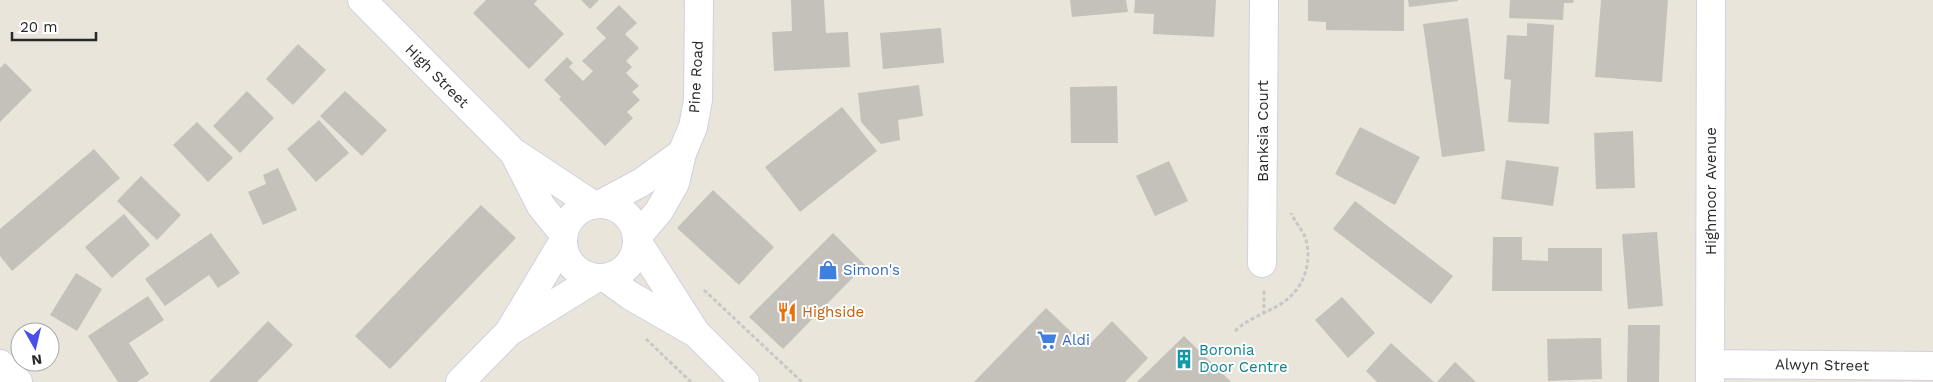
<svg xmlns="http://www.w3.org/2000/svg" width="1933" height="382" font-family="'Work Sans',sans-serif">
  <rect width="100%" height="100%" fill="#e9e5db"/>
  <g fill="#c4c1ba">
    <path d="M486 0H537L534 4 564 34 529 69 473 13Z"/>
    <path d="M581 0H599L590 9Z"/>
    <path d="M791 0H824L826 33 848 32 850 67 774 71 772 32 792 31Z"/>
    <path d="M1070 0H1126L1128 12 1072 17Z"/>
    <path d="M1135 0H1216L1214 37 1153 34 1154 14 1134 13Z"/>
    <path d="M1308 0H1404V31L1326 30V22L1308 21Z"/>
    <path d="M1408 0H1458V1L1409 7Z"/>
    <path d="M1510 0H1574L1573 3H1564L1563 20 1509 18Z"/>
    <path d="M1601 0H1668L1662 82 1595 77Z"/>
    <path d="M619 5 637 23 625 34 639 48 626 61 632 67 626 73 639 86 632 92 640 100 627 112 633 118 605 146 559 99 561 97 544 80 567 57 573 63 569 67 583 81 593 71 582 61 606 38 596 28Z"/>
    <path d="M1468 18 1485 151 1442 157 1423 24Z"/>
    <path d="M1527 23 1554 25 1549 124 1508 122 1511 80 1504 79 1507 35 1527 36Z"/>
    <path d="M941 28 944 63 883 69 880 33Z"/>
    <path d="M298 44 326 70 293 105 266 79Z"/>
    <path d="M5 63 32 90 0 122V68Z"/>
    <path d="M919 85 923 116 898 120 900 140 881 144 861 122 858 93Z"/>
    <path d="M1117 86 1118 143H1071L1070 87Z"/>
    <path d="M247 91 274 118 240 153 213 126Z"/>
    <path d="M345 91 387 130 362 156 320 116Z"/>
    <path d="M842 107 877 151 800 212 765 167Z"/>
    <path d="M319 120 349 153 316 182 287 149Z"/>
    <path d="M197 122 233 158 208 182 173 145Z"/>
    <path d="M1360 127 1420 157 1395 205 1335 174Z"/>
    <path d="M1633 131 1635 188 1596 189 1594 133Z"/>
    <path d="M94 149 120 178 12 271 0 256V229Z"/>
    <path d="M1506 160 1559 167 1553 206 1501 199Z"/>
    <path d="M1169 161 1188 201 1155 216 1136 176Z"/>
    <path d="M278 168 297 210 263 225 248 192 266 184 263 175Z"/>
    <path d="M141 176 181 215 157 240 117 201Z"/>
    <path d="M713 190 774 247 739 285 677 228Z"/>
    <path d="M1355 201 1453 276 1431 304 1333 229Z"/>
    <path d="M481 205 516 238 390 369 355 336Z"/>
    <path d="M124 214 150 245 112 278 85 247Z"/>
    <path d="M1657 232 1663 306 1628 309 1622 234Z"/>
    <path d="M211 233 240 273 218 288 209 275 165 306 145 279Z"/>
    <path d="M833 233 865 265 783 349 749 317Z"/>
    <path d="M1493 237H1522V260L1548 261V248H1602V291H1492Z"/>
    <path d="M76 273 102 289 77 331 50 315Z"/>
    <path d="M148 296 164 320 129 343 149 374 137 382H118L88 336Z"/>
    <path d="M1342 297 1375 333 1348 358 1315 320Z"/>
    <path d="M1046 308 1087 347 1112 321 1148 358 1125 382H974Z"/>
    <path d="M268 321 293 345 257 382H209Z"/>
    <path d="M1628 325H1660L1659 382H1627Z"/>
    <path d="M1184 336 1231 382H1137Z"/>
    <path d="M1601 338 1602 379 1548 381 1547 339Z"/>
    <path d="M1391 343 1434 382H1377L1366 371Z"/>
    <path d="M1455 362 1476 382H1437Z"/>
  </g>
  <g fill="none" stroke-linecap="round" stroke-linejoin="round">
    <defs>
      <g id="minor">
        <path d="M362 0 513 152 593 205"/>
        <path d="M514 153 541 206 563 233"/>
        <path d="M601 204 642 182 682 153"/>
        <circle cx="600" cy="241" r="37"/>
        <path d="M637 237 659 211 675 183 682 153 693 127 698 100 699 0"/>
        <path d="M637 241 696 333 745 382"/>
        <path d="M1262 263 1264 0"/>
        <path d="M606 278 631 296 692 331"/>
        <path d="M512 330 596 278"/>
        <path d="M1710 364 1933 366"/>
        <path d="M460 382 509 332 563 242"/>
        <path d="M1710 382 1711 0"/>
      </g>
      <path id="secondary" d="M0 364 18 382"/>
    </defs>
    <use href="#minor" stroke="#d0d1e0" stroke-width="30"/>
    <use href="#secondary" stroke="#d0d1e0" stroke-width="30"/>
    <g stroke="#c7c7c7" stroke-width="3" stroke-dasharray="4 2.5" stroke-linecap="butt">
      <path d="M704 290 802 382"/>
      <path d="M1264 291V312"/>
      <path d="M1235 331C1249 317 1269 313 1285 301 1304 287 1312 263 1306 240 1303 230 1295 222 1291 213"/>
      <path d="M646 339 691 382"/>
    </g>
    <use href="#minor" stroke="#fff" stroke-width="28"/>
    <use href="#secondary" stroke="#fff" stroke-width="28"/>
  </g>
  <defs>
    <symbol id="shop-bare" viewBox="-9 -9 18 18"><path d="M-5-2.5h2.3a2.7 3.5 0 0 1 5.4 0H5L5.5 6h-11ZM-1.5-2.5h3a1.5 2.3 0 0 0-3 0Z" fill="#3f7fe0" stroke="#fff" stroke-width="2.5" paint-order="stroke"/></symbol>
    <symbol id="restaurant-bare" viewBox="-9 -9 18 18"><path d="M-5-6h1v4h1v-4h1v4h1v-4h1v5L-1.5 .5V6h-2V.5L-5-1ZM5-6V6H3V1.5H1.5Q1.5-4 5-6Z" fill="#e8710a" stroke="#fff" stroke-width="2.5" paint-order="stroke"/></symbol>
    <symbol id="supermarket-bare" viewBox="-9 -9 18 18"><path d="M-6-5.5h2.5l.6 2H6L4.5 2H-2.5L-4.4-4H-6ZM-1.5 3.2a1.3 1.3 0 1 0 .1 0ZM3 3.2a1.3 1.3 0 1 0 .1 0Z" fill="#3f7fe0" stroke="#fff" stroke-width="2.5" paint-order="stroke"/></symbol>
    <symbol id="building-bare" viewBox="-9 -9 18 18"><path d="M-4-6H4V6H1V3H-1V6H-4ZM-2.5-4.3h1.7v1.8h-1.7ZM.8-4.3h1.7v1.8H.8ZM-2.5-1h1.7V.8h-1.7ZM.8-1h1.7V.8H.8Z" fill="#0f9aa8" stroke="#fff" stroke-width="2.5" paint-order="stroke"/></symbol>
  </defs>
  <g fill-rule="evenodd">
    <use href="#shop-bare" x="814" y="256" width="28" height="28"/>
    <use href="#restaurant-bare" x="773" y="298" width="28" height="28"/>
    <use href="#supermarket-bare" x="1033" y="326" width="28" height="28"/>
    <use href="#building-bare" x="1170" y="345" width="28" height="28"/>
  </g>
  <g text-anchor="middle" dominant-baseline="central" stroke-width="4" stroke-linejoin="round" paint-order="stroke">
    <g font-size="15" fill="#282828" stroke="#fff">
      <text transform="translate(437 76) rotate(45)">High Street</text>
      <text transform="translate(696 77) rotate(-87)">Pine Road</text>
      <text transform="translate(1263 131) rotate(-90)">Banksia Court</text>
      <text transform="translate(1711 191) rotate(-90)">Highmoor Avenue</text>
      <text transform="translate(1822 365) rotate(1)">Alwyn Street</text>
    </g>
    <g font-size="15" fill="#366cbe" stroke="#fff" text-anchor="start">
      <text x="843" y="270">Simon's</text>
      <text x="1062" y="340">Aldi</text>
    </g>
    <g font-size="15" fill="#c56008" stroke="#fff" text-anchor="start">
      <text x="802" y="312">Highside</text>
    </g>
    <g font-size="15" fill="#0d838f" stroke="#fff" text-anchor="start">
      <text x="1199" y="350">Boronia<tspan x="1199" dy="17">Door Centre</tspan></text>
    </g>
  </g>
  <g transform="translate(35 347) rotate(172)"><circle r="24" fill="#ffffff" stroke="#a9a9a9"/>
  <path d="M0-4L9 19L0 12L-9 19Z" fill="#4850e9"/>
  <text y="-8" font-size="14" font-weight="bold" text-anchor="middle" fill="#282828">N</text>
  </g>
  <path d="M12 32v8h84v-8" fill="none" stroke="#282828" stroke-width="2.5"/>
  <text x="20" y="32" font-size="15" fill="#282828" stroke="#ffffff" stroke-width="4" paint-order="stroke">20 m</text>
</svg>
